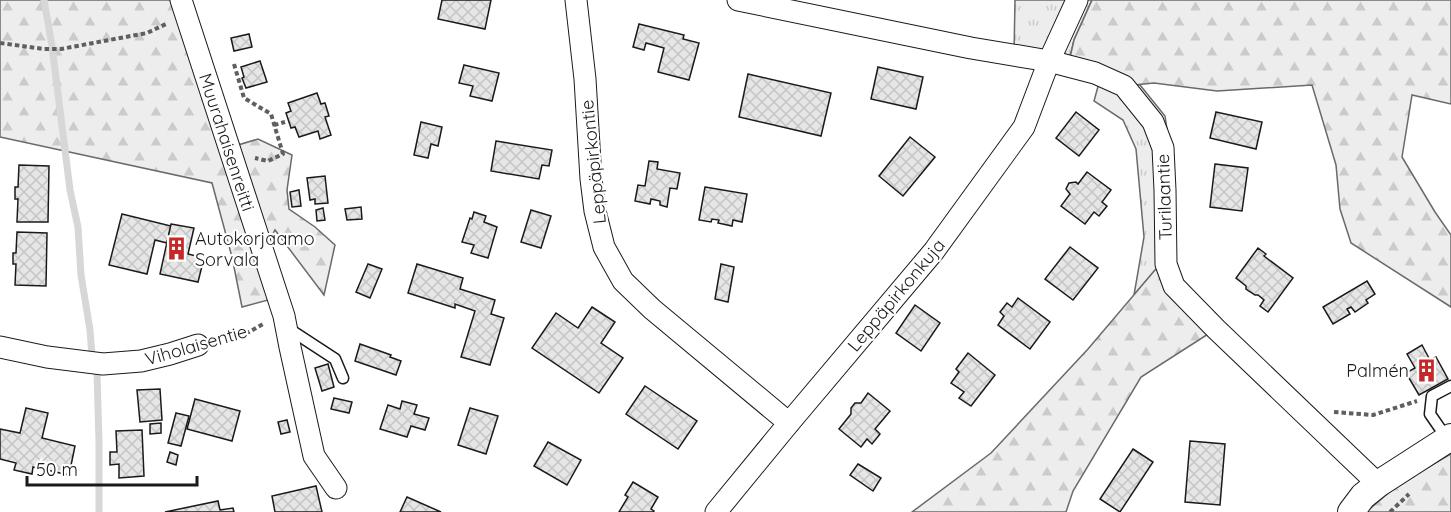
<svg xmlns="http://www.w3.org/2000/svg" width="1451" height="512" font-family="Quicksand,sans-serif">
  <defs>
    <pattern id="grass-tufts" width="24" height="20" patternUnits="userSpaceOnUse" patternTransform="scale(1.5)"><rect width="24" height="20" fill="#ededed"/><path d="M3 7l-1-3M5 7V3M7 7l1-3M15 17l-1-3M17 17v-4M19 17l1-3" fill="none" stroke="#cbcbcb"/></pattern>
    <pattern id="forest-firs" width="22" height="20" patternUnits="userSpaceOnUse" patternTransform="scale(1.5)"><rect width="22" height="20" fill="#ededed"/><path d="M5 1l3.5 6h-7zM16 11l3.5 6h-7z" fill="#cbcbcb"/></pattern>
    <pattern id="building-cross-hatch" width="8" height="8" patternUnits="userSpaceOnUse" patternTransform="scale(1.5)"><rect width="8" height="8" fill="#e6e6e6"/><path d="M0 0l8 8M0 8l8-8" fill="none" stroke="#c5c5c5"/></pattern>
  </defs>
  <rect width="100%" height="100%" fill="#fff"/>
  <g fill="url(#grass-tufts)" stroke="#6a6a6a" stroke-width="1.5">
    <path d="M1015 0H1092L1074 40 1068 66 1014 55Z"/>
    <path d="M1102 72 1140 85 1165 116 1174 175 1166 264 1155 270 1134 295 1144 237 1136 149 1123 120 1094 101Z"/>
  </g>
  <g fill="url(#forest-firs)" stroke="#6a6a6a" stroke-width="1.5">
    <path d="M0 0H171L221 150 258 139 292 155 287 190 289 209 315 227 335 245 324 295 275 230 261 257 272 299 242 307 232 257 212 183 0 137Z"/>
    <path d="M1092 0H1451V104L1412 95 1402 157 1435 212 1451 235V307L1351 243 1340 209 1336 165 1312 85 1217 91 1154 83 1124 86 1068 66 1074 40Z"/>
    <path d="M1166 264 1216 329 1141 377 1073 491 1066 512H912L991 453 1088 349 1155 270Z"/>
    <path d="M1451 454V512H1366L1399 484Z"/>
  </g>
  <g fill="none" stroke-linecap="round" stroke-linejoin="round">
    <g stroke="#d7d7d7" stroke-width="7">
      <path d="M44 0 52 46 70 190 78 227 81 275 90 330 92 356"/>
      <path d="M97 373 99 442V512"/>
    </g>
  </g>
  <g fill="url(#building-cross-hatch)" stroke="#1a1a1a" stroke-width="1.5">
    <path d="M442 0H491L485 29 438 19Z"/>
    <path d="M639 24 684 35 683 39 699 43 689 80 658 72 664 48 646 43 644 50 633 47Z"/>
    <path d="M249 34 252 47 234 51 231 38Z"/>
    <path d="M260 61 267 82 246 88 242 78 244 77 241 67Z"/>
    <path d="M464 65 499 73 492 101 470 96 473 86 459 83Z"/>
    <path d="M878 67 923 77 916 109 871 99Z"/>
    <path d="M748 74 831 93 821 136 739 117Z"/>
    <path d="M317 93 321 104 325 103 329 116 325 117 331 135 320 139 318 131 299 137 295 127 291 128 286 113 291 111 288 103Z"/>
    <path d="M1076 112 1099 130 1079 156 1056 138Z"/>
    <path d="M1216 112 1262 122 1256 149 1210 138Z"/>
    <path d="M421 122 442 127 438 146 431 144 428 158 414 155Z"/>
    <path d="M910 137 935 157 903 196 879 176Z"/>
    <path d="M496 141 552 150 549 166 542 165 539 179 491 171Z"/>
    <path d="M649 161 658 162 657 169 680 173 677 189 670 188 667 207 660 205V201L651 199 650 204 635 201 638 185 645 186Z"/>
    <path d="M1215 164 1248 168 1242 211 1210 207Z"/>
    <path d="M19 165 49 166 48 222H17L18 199H15V187H18Z"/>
    <path d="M1087 172 1111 190 1102 202 1107 206 1099 216 1094 212 1085 224 1061 206 1070 194 1066 189 1069 183 1076 182 1078 184Z"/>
    <path d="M325 176 328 203 315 204V199L310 200 307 178Z"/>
    <path d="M705 187 747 194 742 222 733 220 732 226 718 223 719 220 712 219 711 222 699 220Z"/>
    <path d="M299 190 301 206 292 207 290 192Z"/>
    <path d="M361 207 362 219 347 220 345 209Z"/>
    <path d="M323 208 325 220 317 221 316 210Z"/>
    <path d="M531 210 551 216 541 248 521 242Z"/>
    <path d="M474 212 486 216 484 222 497 227 488 258 471 253 474 245 462 242 470 218 472 219Z"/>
    <path d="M122 214 171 226 167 243 155 240 147 274 109 265Z"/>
    <path d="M171 224 194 228 188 254 204 258 198 282 160 274Z"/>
    <path d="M17 232 47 233 46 286 15 285 16 264H13V253H16Z"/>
    <path d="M1070 247 1098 268 1073 300 1045 279Z"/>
    <path d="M1258 248 1266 254 1264 256 1293 278 1268 312 1260 306 1264 300 1258 295H1255L1246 289V286L1236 278Z"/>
    <path d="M368 264 382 269 370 298 356 292Z"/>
    <path d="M417 264 463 278 460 289 495 300 491 314 504 318 490 365 461 357 475 311 455 304V308L408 293Z"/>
    <path d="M721 264 734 267 728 302 715 299Z"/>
    <path d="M1367 281 1375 294 1366 300 1368 303 1355 312 1351 307 1347 309 1350 314 1333 324 1323 307Z"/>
    <path d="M1018 298 1050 322 1030 349 998 325 1004 316 1000 312 1007 303 1012 307Z"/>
    <path d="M915 305 940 323 921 351 896 333Z"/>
    <path d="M592 307 615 322 601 343 623 358 599 393 532 348 556 313 578 328Z"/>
    <path d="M360 344 391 355 390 357 401 361 396 375 355 361Z"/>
    <path d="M1422 345 1430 360 1436 357 1448 379 1419 395 1406 373 1415 368 1407 354Z"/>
    <path d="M968 353 995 375 971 406 959 398 964 392 951 383 959 372 956 369Z"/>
    <path d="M328 364 334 387 322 391 315 368Z"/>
    <path d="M645 386 697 421 678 449 626 414Z"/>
    <path d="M160 389 162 420 140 422 137 390Z"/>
    <path d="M868 393 890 411 875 429 880 434 872 444 867 439 861 447 839 429 851 414V408L855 403H861Z"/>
    <path d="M334 398 352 402 349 413 331 409Z"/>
    <path d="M195 399 240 411 232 441 187 429Z"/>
    <path d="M402 401 417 405 414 414 429 418 425 430 411 426 407 437 380 429 388 405 400 409Z"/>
    <path d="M26 408 48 413 42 438 75 446 69 475 33 467 32 474 14 470 16 463 0 459V429L20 433Z"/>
    <path d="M470 408 498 416 486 454 458 445Z"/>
    <path d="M176 413 189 416 181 446 168 443Z"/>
    <path d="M287 420 290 432 281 434 278 422Z"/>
    <path d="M161 423V433L150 434V424Z"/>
    <path d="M142 430 144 476 119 478V464L110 465V452H117L116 431Z"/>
    <path d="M1190 441 1225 444 1220 505 1185 502Z"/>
    <path d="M548 442 581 460 567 485 534 466Z"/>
    <path d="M1133 449 1153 462 1120 512 1100 499Z"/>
    <path d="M170 452 178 455 176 465 167 462Z"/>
    <path d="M858 464 881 478 873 491 850 475Z"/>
    <path d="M633 482 658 497 651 509 654 511 653 512H619L628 497 625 495Z"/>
    <path d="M316 486 322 512H275L272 496Z"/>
    <path d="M407 497 441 512H400Z"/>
    <path d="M218 501 220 510 233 508 234 512H165Z"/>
  </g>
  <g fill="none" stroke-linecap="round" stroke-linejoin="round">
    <defs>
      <g id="service">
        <path d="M286 327 335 359 343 378"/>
        <path d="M1448 440 1430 414 1432 396 1451 386"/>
      </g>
      <g id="minor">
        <path d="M181 0 284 316 290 347 314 456 336 488"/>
        <path d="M576 0 585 79 591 179 595 211 604 247 623 281 652 309 789 423"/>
        <path d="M738 0 971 48 1049 61 1095 73 1124 86 1153 122 1163 148 1165 190 1166 264 1174 286 1216 329 1378 484"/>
        <path d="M0 347 47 357 103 364 141 361 170 354 198 345"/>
        <path d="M716 512 789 423 934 251 1024 127 1049 61 1077 0"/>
      </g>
      <path id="tertiary" d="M1351 512 1363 496 1378 484 1451 437"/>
    </defs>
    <use href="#service" stroke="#1a1a1a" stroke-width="13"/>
    <use href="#minor" stroke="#1a1a1a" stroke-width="23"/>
    <use href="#tertiary" stroke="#1a1a1a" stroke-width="28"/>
    <g stroke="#5f5f5f" stroke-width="4" stroke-dasharray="4.5 3" stroke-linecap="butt">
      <path d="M0 43 44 49H61L147 33 166 24"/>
      <path d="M234 64 244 98 271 114 283 154 268 161 255 158"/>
      <path d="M274 125 285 122"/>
      <path d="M216 338 222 335 249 332 265 323"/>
      <path d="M1334 412 1373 415 1417 401"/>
      <path d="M1390 512 1409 494"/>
    </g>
    <use href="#service" stroke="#fff" stroke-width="10"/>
    <use href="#minor" stroke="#fff" stroke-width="21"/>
    <use href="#tertiary" stroke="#fff" stroke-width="26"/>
  </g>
  <defs>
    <symbol id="building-bare" viewBox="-9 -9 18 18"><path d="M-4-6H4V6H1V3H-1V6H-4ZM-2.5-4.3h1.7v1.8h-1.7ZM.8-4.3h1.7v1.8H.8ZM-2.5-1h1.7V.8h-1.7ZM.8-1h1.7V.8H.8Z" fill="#c62828" stroke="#fff" stroke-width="2.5" paint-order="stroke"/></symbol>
  </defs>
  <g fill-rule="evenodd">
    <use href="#building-bare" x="160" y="232" width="33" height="33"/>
    <use href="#building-bare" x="1410" y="354" width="33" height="33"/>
  </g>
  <g text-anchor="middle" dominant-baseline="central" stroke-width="4.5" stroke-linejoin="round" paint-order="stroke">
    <g font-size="18" fill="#1a1a1a" stroke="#fff">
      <text transform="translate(227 142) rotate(72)">Muurahaisenreitti</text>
      <text transform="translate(593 162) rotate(-96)">Leppäpirkontie</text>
      <text transform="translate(1164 197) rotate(-92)">Turilaantie</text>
      <text transform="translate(896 295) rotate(-50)">Leppäpirkonkuja</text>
      <text transform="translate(196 345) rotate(-16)">Viholaisentie</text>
    </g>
    <g font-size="18" fill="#1a1a1a" stroke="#fff" text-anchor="start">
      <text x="195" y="238">Autokorjaamo<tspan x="195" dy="21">Sorvala</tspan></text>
      <text x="1409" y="370" text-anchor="end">Palmén</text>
    </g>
  </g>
  <path d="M27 476v9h170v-9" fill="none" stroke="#1a1a1a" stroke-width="3"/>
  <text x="36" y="476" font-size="18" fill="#1a1a1a" stroke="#ffffff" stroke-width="4.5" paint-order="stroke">50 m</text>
</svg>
